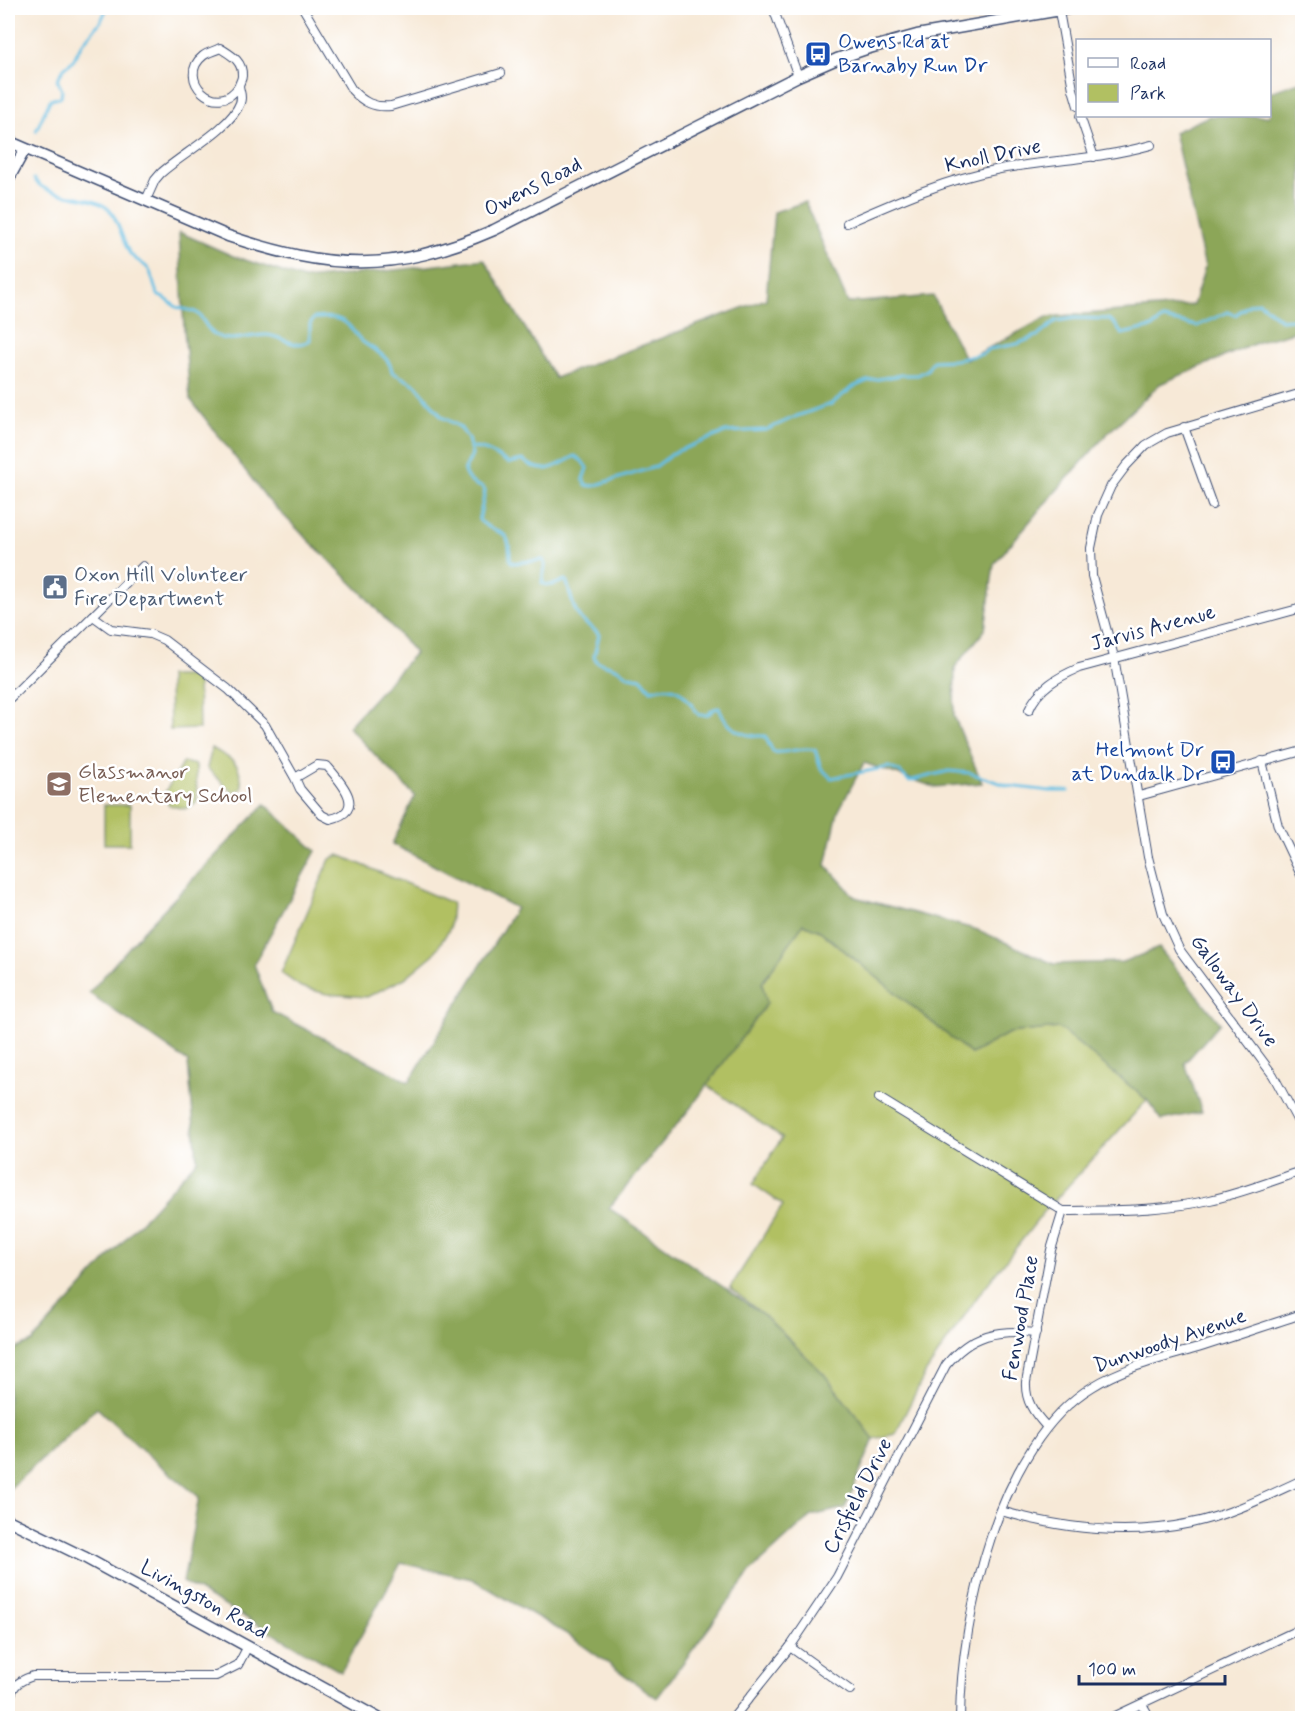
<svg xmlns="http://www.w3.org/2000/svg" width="1310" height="1726" font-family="Mynerve,sans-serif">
  <rect width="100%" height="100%" fill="#fff"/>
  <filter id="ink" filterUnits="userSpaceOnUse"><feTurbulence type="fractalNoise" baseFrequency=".0167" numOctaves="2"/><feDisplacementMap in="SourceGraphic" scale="12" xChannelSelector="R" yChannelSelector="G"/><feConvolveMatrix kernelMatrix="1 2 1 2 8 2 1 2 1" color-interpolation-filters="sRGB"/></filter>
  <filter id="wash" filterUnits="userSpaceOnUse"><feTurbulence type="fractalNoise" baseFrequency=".008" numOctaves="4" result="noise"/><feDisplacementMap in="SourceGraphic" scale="24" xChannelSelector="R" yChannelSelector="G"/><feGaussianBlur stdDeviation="1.35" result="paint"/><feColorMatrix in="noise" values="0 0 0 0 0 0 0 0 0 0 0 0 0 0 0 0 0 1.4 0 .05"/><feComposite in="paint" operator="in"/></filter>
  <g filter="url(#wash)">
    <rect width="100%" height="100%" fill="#f7e9d7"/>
    <g fill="#b1c062" stroke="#667860" stroke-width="1.5">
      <path d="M169 676H198L199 729 170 730Z"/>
      <path d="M212 748C235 762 240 760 242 789L232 792 207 768Z"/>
      <path d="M183 762 196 765 197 802 185 809 169 805 164 794Z"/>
      <rect x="104" y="805" width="26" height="39"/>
      <path d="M339 855 452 903 450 928 434 954 405 978 367 997 327 994 301 987 281 973 330 859Z"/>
      <path d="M803 923 820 931 971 1054 1009 1033 1059 1028 1147 1100 1044 1212 978 1296 926 1372 895 1434 874 1439 824 1374 765 1316 730 1288 783 1205 753 1184 782 1138 707 1085 766 1003 762 983Z"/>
    </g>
    <path fill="#8ca658" stroke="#546a5b" stroke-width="1.5" d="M1302 81V330L1261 341 1160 384 1107 434 1042 507 994 564 985 630 955 667 954 716 982 783 934 787 864 763 838 812 826 865 855 897 978 930 1054 964 1123 962 1159 948 1220 1023 1185 1063 1202 1112 1162 1120 1147 1100 1059 1028 1009 1033 971 1054 820 931 803 924 762 983 767 1003 692 1106 609 1208 765 1316 824 1374 874 1439 845 1508 811 1516 751 1571 657 1698 565 1633 472 1579 401 1563 341 1672 183 1582 199 1497 150 1457 97 1408 8 1490V1352L32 1342 197 1160 188 1062 89 993 143 931 265 804 316 851 254 964 272 1012 409 1082 516 908 392 844 415 796 348 727 415 653 363 594 268 500 190 399 184 329 179 232 233 256 304 279 405 269 484 259 555 378 766 299 774 212 805 202 848 303 933 296 966 360 1047 317 1193 305 1205 267 1174 132 1209 116H1270V92Z"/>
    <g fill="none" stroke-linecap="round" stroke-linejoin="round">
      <g stroke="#66bfe3" stroke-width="3">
        <path d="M36 131 50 100 61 97 62 90 57 80 64 68 73 61 81 45 101 21 107 8"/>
        <path d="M34 179C47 199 86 193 106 207 117 214 122 240 129 252 133 260 144 262 149 270 154 279 153 288 159 296 167 298 169 302 175 306 181 310 191 309 197 313 204 319 206 329 215 335 231 344 248 335 266 335 281 335 294 351 310 340V324L314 318C322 318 330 316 338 319 351 323 353 334 363 342 375 351 390 356 392 372L416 385 442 417 460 427 468 439 472 455 464 471C467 480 472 484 482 487L485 491 479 520C499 539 510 523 510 560L513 563 543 560 545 565 542 583C552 588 556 583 566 580 571 593 571 606 580 618 586 626 594 627 599 635L594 657 597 662 616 668 629 676 641 678 651 690C679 681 685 696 699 715H707L714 709 719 708C727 729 742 737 765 736L773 752C787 754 800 746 815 750L821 768 831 778 889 767 900 772 909 781 949 771 970 773 1009 786 1050 791H1069"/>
        <path d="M472 448C488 448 495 456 509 463L523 460C543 476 554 468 575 456L582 461 587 468 583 479 586 485 593 486 655 467 675 452 726 432 766 430 797 416 831 404 853 387 867 381 901 375H918L927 370 933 361 955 360 982 354 989 349 1017 344 1039 335 1056 321 1075 318 1108 319 1114 323 1122 334 1153 327 1163 319 1197 326 1228 312 1235 315 1249 305 1259 302 1281 320 1302 318"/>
      </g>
    </g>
  </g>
  <g filter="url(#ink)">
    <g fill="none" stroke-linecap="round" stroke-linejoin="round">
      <defs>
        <g id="minor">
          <path d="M303 8 352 90C363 102 374 108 391 106L501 73"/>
          <path d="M773 8 798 76"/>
          <path d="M1059 11 1073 89 1078 106"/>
          <path d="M1080 116 1094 157"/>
          <path d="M146 200 155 180 161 173C182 154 231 128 240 103 243 95 239 91 239 85 240 82 242 79 242 76 243 61 231 55 220 48 215 51 208 52 203 56 175 78 217 120 239 86"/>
          <path d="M847 223C897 201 947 179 1000 169 1050 160 1101 159 1151 145"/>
          <path d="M1302 393 1167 433 1146 445 1126 466 1111 486 1098 515 1091 548 1092 576 1114 657 1148 857 1163 914 1179 949 1273 1075 1302 1129"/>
          <path d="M1184 427 1212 505"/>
          <path d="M93 616 111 629 150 634 164 640 228 689 265 725 295 778 300 789 322 815 330 819C368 811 341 782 327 766L317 765 295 778"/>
          <path d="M8 700 143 566"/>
          <path d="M1029 710C1038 688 1058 677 1079 668L1302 608"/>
          <path d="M1262 761 1278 826 1302 877"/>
          <path d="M1139 796 1302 751"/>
          <path d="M879 1098 1063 1211"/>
          <path d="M1063 1211C1113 1210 1162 1211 1210 1200 1242 1193 1272 1181 1302 1171"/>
          <path d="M1046 1426C1034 1413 1025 1401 1026 1382L1051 1250 1063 1211"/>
          <path d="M1001 1511C1063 1529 1127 1537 1191 1523 1230 1515 1267 1496 1302 1480"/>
          <path d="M790 1647 850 1690"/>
          <path d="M1142 1704 1150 1718"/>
          <path d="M8 1705C12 1687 15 1682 33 1676H216L238 1665 248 1646"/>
          <path d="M8 1712 11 1718"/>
          <path d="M733 1718 790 1647 837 1577 946 1365C971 1334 998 1329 1036 1333"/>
          <path d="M960 1718C961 1617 999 1443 1092 1387 1124 1367 1163 1358 1198 1348 1233 1337 1268 1325 1302 1314"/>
          <path d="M1111 1718 1302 1628"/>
        </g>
        <g id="tertiary">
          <path d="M8 141 228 236C330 270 393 274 494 230L798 76 837 59 866 49 917 35 1072 8"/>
          <path d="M8 180 25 149"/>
        </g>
        <path id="secondary" d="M8 1520 84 1557 378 1718"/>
      </defs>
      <use href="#minor" stroke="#3c4b70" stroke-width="10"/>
      <use href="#tertiary" stroke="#3c4b70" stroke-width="13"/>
      <use href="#secondary" stroke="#3c4b70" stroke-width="13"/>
      <use href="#minor" stroke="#fff" stroke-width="8"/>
      <use href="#tertiary" stroke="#fff" stroke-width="10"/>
      <use href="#secondary" stroke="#fff" stroke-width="10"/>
    </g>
  </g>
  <defs>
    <symbol id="bus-square" viewBox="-11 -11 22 22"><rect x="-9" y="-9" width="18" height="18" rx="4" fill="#1a4fb4" stroke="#fff"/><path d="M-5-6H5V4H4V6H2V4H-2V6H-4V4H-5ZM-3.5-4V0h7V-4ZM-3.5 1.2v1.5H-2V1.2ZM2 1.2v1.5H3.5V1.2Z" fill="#fff"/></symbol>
    <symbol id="civic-square" viewBox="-11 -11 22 22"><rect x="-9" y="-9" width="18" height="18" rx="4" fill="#5c6f8a" stroke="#fff"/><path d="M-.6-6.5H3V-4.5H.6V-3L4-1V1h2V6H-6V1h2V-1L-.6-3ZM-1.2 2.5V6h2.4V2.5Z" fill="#fff"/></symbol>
    <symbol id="school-square" viewBox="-11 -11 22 22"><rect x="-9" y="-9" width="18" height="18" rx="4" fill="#8d6e63" stroke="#fff"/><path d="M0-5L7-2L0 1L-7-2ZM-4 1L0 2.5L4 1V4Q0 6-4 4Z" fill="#fff"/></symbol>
  </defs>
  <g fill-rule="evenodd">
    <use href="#bus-square" x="803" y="39" width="30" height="30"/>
    <use href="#civic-square" x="40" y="572" width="30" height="30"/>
    <use href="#bus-square" x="1208" y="747" width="30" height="30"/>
    <use href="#school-square" x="44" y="769" width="30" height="30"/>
  </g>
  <g text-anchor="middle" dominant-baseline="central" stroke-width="5" stroke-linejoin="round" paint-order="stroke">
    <g font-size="21" fill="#164399" stroke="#fff" text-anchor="start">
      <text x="838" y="42">Owens Rd at<tspan x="838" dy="24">Barnaby Run Dr</tspan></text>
      <text x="1204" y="750" text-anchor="end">Helmont Dr<tspan x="1204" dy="24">at Dundalk Dr</tspan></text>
    </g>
    <g font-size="21" fill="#1b2f5e" stroke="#fff">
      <text transform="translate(993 156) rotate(-12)">Knoll Drive</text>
      <text transform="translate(533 187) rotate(-27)">Owens Road</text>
      <text transform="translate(1153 628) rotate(-15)">Jarvis Avenue</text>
      <text transform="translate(1234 991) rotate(54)">Galloway Drive</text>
      <text transform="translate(1021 1318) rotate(-80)">Fenwood Place</text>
      <text transform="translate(1170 1341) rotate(-19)">Dunwoody Avenue</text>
      <text transform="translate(858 1496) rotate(-63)">Crisfield Drive</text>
      <text transform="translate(204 1600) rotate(29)">Livingston Road</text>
    </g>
    <g font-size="21" fill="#4e5e75" stroke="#fff" text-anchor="start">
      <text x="74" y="575">Oxon Hill Volunteer<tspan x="74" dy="24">Fire Department</tspan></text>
    </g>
    <g font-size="21" fill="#785e54" stroke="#fff" text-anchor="start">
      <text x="78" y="772">Glassmanor<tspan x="78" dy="24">Elementary School</tspan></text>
    </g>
  </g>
  <rect width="1310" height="1726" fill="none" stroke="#fff" stroke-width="30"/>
  <rect x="1076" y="39" width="195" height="78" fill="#ffffff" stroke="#a4acbf" stroke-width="1.5"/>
  <rect x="1088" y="58" width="30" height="9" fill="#ffffff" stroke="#a4acbf" stroke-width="1.5"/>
  <text x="1130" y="69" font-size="18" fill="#1b2f5e">Road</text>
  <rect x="1088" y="84" width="30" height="18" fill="#b1c062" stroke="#a4acbf" stroke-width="1.5"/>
  <text x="1130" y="99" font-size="18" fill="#1b2f5e">Park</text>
  <path d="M1079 1675v9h146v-9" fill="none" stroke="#1b2f5e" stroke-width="3"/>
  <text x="1088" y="1675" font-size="18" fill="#1b2f5e" stroke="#ffffff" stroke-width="4.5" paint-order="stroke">100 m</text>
</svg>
